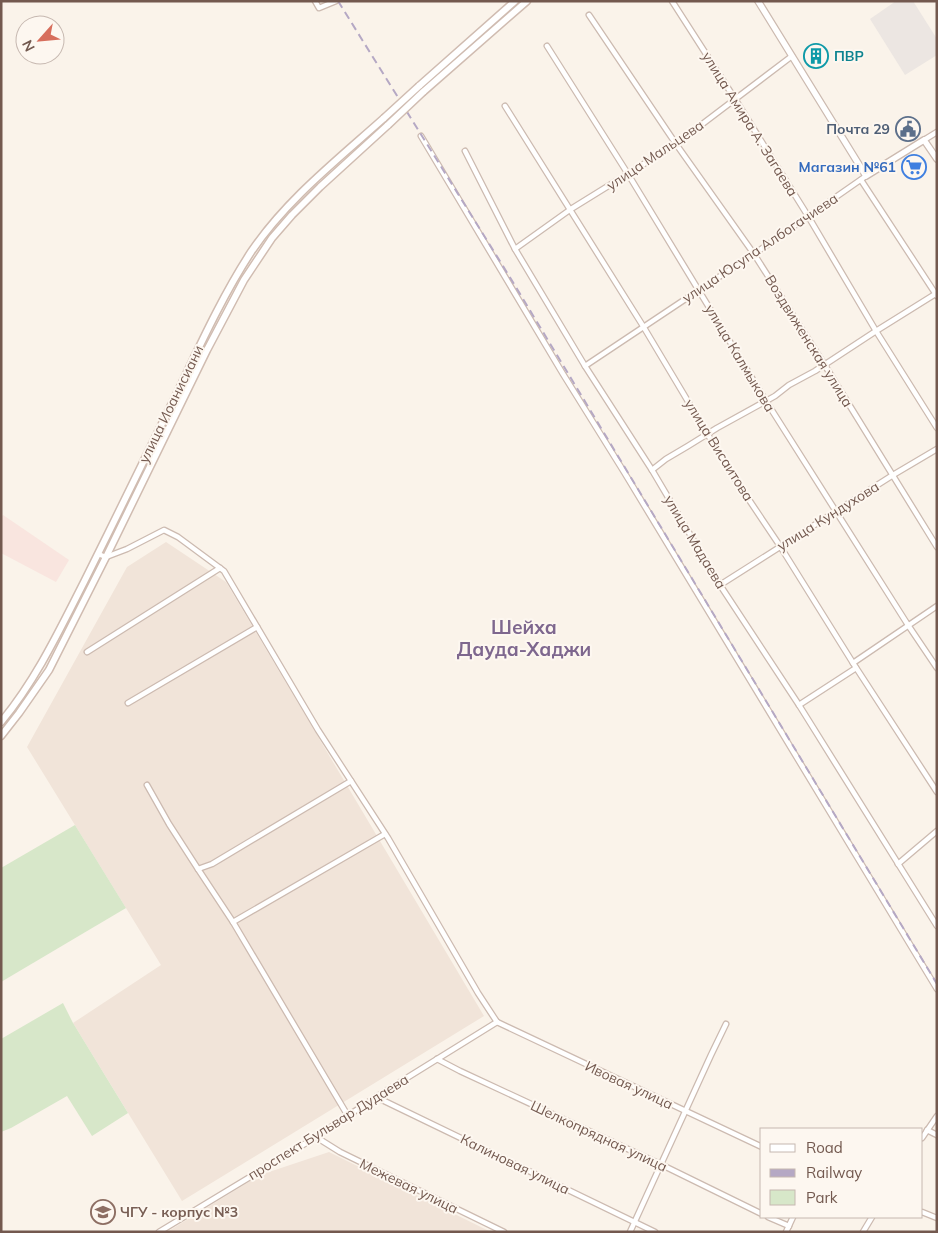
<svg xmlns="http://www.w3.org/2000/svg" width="938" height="1233" font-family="Mulish,sans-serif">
  <rect width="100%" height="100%" fill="#faf3ea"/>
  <g fill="#f1e4d9">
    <path d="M166 542 226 582 484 1016 182 1201 73 1023 161 965 27 747 127 567Z"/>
    <path d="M329 1152 491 1232H167L260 1175Z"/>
  </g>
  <path fill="#f9e5df" d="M3 515 69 560 56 582 1 553V517Z"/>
  <path fill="#ece6e2" d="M896 1H913L937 39V55L905 75 870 19Z"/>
  <g fill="#d7e7c9">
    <path d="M75 825 126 908 1 982V868Z"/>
    <path d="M63 1003 73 1023 128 1113 92 1136 67 1096 11 1128 1 1132V1039Z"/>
  </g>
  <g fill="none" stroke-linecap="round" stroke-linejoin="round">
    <defs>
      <g id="minor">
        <path d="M315 1 319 8 336 1"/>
        <path d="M672 1 735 99 808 216 876 331 937 428"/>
        <path d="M589 15 676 144 754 254 824 364 937 547"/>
        <path d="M547 46 628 174 766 401 908 625 937 668"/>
        <path d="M505 106 643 326 729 470 780 546 853 663 937 792"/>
        <path d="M421 136 563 374 624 472 937 989"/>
        <path d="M924 140 937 132"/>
        <path d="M465 151 515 249 585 366 652 470 720 585 799 705 937 926"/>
        <path d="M861 180 937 296"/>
        <path d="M515 249 571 209 676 144 792 56"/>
        <path d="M585 366 699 290 754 254 866 176"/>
        <path d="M652 470 666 459 688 446 717 428 775 396 789 385 815 371 876 331 937 293"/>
        <path d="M98 554 106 557 127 549 164 530 178 537 224 571 318 730 388 838 478 993 497 1022"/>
        <path d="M720 585 893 475 937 449"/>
        <path d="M87 652 220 568"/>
        <path d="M853 663 937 606"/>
        <path d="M128 703 257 627"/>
        <path d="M799 705 856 668"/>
        <path d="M147 785 169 824 198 869 233 922 348 1116"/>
        <path d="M898 864 937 831"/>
        <path d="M198 869 212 864 351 781"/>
        <path d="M233 922 385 834"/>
        <path d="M497 1022 762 1147"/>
        <path d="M437 1059 460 1071 660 1164 762 1214"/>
        <path d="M376 1097 655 1232"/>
        <path d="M927 1130 937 1135"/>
        <path d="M316 1137 340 1152 504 1232"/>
        <path d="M922 1138 937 1116"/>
        <path d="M922 1212 937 1218"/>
        <path d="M768 1217 789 1226"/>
        <path d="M159 1232 316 1137 376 1097 497 1022"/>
        <path d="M630 1232 711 1055 726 1024"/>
        <path d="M786 1232 793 1217"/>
        <path d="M863 1232 872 1217"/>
      </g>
      <path id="tertiary" d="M758 1 866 176 924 140 937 159"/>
      <g id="secondary">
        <path d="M419 86 515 1"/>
        <path d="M423 92 527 1"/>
        <path d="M1 722C36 680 59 631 84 582 116 518 147 454 179 389 201 343 223 295 251 252 286 200 337 160 384 118"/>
        <path d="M1 736 19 713 49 670 106 557 207 350 244 280 272 238 292 215 320 187 388 125"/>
      </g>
    </defs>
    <use href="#minor" stroke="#ccbab0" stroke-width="7"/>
    <use href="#tertiary" stroke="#ccbab0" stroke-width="8"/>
    <use href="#secondary" stroke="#d0bcb1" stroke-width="9"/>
    <use href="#minor" stroke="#fff" stroke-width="4.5"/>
    <use href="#tertiary" stroke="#fff" stroke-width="5.5"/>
    <use href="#secondary" stroke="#fff" stroke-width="6"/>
    <path stroke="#b5a8c4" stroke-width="2" stroke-dasharray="8 5" stroke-linecap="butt" d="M338 1 511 279 937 984"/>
    <defs>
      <g id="secondary-bridge">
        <path d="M384 118 419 86"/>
        <path d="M388 125 423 92"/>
      </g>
    </defs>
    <use href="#secondary-bridge" stroke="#d0bcb1" stroke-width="9" stroke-linecap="butt"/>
    <use href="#secondary-bridge" stroke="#fff" stroke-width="6"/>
  </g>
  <defs>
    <symbol id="building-ring" viewBox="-11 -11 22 22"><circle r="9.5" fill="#fdf7f0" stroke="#0f9aa8" stroke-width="1.5"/><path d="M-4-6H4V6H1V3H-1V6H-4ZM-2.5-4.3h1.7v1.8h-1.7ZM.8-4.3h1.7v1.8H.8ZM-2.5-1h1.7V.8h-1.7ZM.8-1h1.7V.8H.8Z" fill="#0f9aa8"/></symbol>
    <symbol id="civic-ring" viewBox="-11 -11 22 22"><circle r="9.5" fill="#fdf7f0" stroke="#5c6f8a" stroke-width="1.5"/><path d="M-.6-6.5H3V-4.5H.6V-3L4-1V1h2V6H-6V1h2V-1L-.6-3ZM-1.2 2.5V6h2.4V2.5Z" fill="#5c6f8a"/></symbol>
    <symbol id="supermarket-ring" viewBox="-11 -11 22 22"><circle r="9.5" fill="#fdf7f0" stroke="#3f7fe0" stroke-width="1.5"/><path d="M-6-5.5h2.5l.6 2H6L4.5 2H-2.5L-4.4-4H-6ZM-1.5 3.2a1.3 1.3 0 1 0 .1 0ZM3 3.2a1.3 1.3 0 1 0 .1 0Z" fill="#3f7fe0"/></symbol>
    <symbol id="university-ring" viewBox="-11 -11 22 22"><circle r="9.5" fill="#fdf7f0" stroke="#8d6e63" stroke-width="1.5"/><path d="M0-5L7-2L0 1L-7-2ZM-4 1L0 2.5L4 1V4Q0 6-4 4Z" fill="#8d6e63"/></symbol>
  </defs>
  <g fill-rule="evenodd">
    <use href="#building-ring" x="802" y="42" width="28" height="28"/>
    <use href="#civic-ring" x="894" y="115" width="28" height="28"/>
    <use href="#supermarket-ring" x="900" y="153" width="28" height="28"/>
    <use href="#university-ring" x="89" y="1198" width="28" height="28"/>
  </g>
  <g text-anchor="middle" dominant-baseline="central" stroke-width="4" stroke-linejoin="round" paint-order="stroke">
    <g font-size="14" font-weight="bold" fill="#0d838f" stroke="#fdf7f0" text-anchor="start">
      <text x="834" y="56">ПВР</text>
    </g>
    <g font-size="14" fill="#73594f" stroke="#fdf7f0">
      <text transform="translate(750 124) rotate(58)">улица Амира А. Загаева</text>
      <text transform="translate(655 155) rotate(-34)">улица Мальцева</text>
      <text transform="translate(760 248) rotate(-34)">улица Юсупа Албогачиева</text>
      <text transform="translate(809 341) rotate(58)">Воздвиженская улица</text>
      <text transform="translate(740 358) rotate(59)">улица Калмыкова</text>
      <text transform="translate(171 404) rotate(-64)">улица Иоанисиани</text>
      <text transform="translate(719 450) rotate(58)">улица Висаитова</text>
      <text transform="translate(828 516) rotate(-32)">улица Кундухова</text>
      <text transform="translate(695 542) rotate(59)">улица Мадаева</text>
      <text transform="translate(629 1085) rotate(25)">Ивовая улица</text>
      <text transform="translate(328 1127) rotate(-32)">проспект Бульвар Дудаева</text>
      <text transform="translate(599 1136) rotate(25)">Шелкопрядная улица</text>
      <text transform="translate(515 1164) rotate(26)">Калиновая улица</text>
      <text transform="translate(409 1186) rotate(26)">Межевая улица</text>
    </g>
    <g font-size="14" font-weight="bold" fill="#4e5e75" stroke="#fdf7f0" text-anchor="end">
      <text x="890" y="129">Почта 29</text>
    </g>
    <g font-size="14" font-weight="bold" fill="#366cbe" stroke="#fdf7f0" text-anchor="end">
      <text x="896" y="167">Магазин №61</text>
    </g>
    <g font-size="14" font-weight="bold" fill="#785e54" stroke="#fdf7f0" text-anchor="start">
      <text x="120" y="1212">ЧГУ - корпус №3</text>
    </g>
    <g font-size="19" font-weight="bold" fill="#7e678e" stroke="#fdf7f0">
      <text x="524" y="627">Шейха<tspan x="524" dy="22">Дауда-Хаджи</tspan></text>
    </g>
  </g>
  <rect width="938" height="1233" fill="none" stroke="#73594f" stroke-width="5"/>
  <rect x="760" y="1128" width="162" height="90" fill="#fdf7f0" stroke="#c6b8b0"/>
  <rect x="770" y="1144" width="25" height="8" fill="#ffffff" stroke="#c6b8b0"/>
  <text x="806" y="1153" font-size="15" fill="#73594f">Road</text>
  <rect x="770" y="1169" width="25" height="8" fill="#b5a8c4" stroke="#c6b8b0"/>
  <text x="806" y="1178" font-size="15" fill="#73594f">Railway</text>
  <rect x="770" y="1190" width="25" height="15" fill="#d7e7c9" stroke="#c6b8b0"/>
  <text x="806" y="1203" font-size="15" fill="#73594f">Park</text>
  <g transform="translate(40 40) rotate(243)"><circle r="24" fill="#fdf7f0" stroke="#c6b8b0"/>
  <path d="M0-4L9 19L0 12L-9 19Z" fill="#d76e5c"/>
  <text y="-8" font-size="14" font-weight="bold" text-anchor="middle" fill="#73594f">N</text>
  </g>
</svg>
